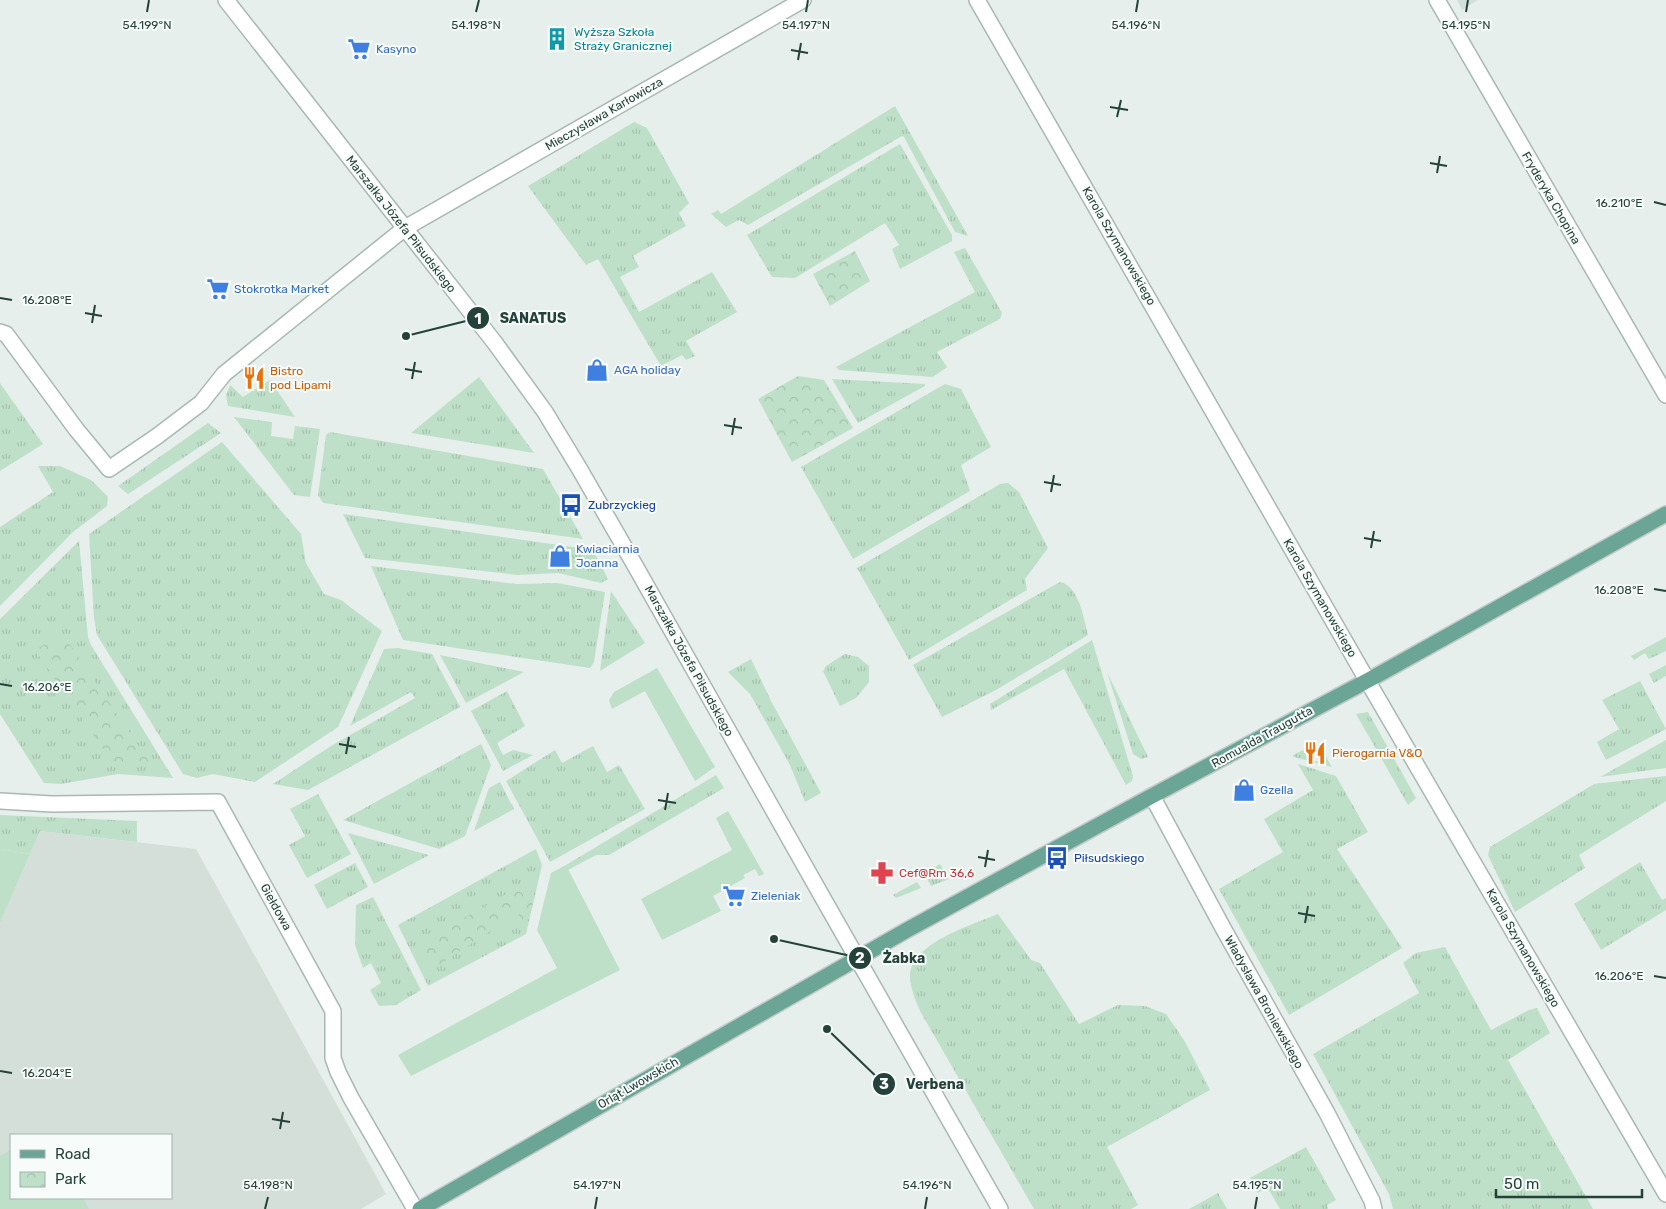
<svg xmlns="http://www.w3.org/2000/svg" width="1666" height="1209" font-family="Rubik,sans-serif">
  <defs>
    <pattern id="grass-tufts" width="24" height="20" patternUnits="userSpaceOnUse" patternTransform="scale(1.25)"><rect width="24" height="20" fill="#bfe0c8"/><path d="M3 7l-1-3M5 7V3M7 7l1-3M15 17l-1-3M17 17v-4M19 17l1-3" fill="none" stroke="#a4c1ad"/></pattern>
    <pattern id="park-crowns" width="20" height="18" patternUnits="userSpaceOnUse" patternTransform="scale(1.25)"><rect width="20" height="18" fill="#bfe0c8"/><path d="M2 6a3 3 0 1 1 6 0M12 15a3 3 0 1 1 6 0" fill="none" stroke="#a4c1ad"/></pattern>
  </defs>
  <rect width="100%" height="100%" fill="#e6efeb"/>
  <g fill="#d4dfda" fill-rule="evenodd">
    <path d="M1457 0H1478L1462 10Z"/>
    <path d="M40 831 196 849 386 1194 361 1209H0V923ZM11 1135H171V1198H11Z"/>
  </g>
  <g fill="url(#grass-tufts)">
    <path d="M895 106 968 236 955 232 904 137 902 136 748 225 739 220 726 227 711 214 718 210 721 214Z"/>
    <path d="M634 122 647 128 689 203 679 213 686 226 633 256 639 267 620 277 639 312 712 272 737 312 686 341 695 356 686 360 682 355 661 366 598 259 586 265 528 186Z"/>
    <path d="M900 144 952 235V241L900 269 892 249 899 245 885 223 795 278 772 277 747 235Z"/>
    <path d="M965 248 1002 313 1000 319 937 352 947 367 933 377 839 370 836 367 975 292 954 252Z"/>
    <path d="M479 377 534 453 411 433Z"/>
    <path d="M832 379 925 384V386L858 423Z"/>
    <path d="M270 380 295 417 228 406 226 395 230 385 243 397Z"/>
    <path d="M0 383 43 444 0 471Z"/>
    <path d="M945 384 961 389 991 447 961 465 970 491 853 559 801 467Z"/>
    <path d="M234 417 272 422 271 436 293 439 295 426 320 429 310 497 294 495Z"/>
    <path d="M208 423 221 433 128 494 118 486Z"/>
    <path d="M330 432 543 469 583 539 323 503 318 495 326 435Z"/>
    <path d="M222 442 301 534 306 563 324 594 341 600 382 631 338 727 255 782 213 774 197 778 183 774 97 635 94 618 89 534Z"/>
    <path d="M38 466H60L91 480 108 497 107 506 73 532 0 606V527L53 492Z"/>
    <path d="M1008 483 1019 492 1048 548 1025 579 1027 590 909 660 857 568 1000 484Z"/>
    <path d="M343 514 593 550 608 579 601 583 558 573 518 575 365 558Z"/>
    <path d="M79 541 88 637 91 645 173 778 118 774 61 784 44 783 0 714V619Z"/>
    <path d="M371 566 517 584 557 583 605 592 594 662 590 668 403 640Z"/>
    <path d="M1060 582C1079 586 1084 619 1088 635L996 690 942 717 913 665Z"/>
    <path d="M611 591 645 643 600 671Z"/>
    <path d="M1666 637V651L1649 659 1645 653 1634 660 1631 656Z"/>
    <path d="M1092 640 1133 776 1132 781 1126 785 1064 669 991 710 990 704Z"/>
    <path d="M398 648 432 654 460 707 308 790 273 784 331 746 415 698 411 692 350 726 384 649Z"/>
    <path d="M845 654 858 657 869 666V682L856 698 840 706 823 671 826 666Z"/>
    <path d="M440 655 524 672 466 703Z"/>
    <path d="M751 659 771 701 821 793 805 802 790 765 750 694 728 672Z"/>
    <path d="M1666 665V676L1654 683 1649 674Z"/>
    <path d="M1107 672 1148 757 1141 759 1133 754Z"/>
    <path d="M1640 681 1666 729 1606 760 1597 742 1619 729 1602 700Z"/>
    <path d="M507 691 525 726 497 743 503 755 513 750 533 755 503 771 471 711Z"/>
    <path d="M1368 712 1416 798 1408 805 1356 714Z"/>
    <path d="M1666 740V768L1600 777Z"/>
    <path d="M481 744 491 765 465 836 439 849 343 820Z"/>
    <path d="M593 746 607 772 619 765 645 809 550 862 506 781 555 750 562 763Z"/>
    <path d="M1303 750 1309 760 1326 763 1321 751 1322 750 1332 767 1294 757 1293 755Z"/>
    <path d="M1298 764 1336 776 1368 832 1337 849 1402 948 1289 1015 1219 889 1283 852 1264 819 1313 790Z"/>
    <path d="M716 775 724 788 609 855H596L568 870 566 865Z"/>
    <path d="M1666 776V801L1579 855 1585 868 1515 912 1488 855 1490 847 1594 784Z"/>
    <path d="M500 782 514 809 474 831 489 788Z"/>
    <path d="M318 794 351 854 307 878 289 845 305 836 290 809Z"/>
    <path d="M0 815 137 821V842L40 831 30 854 0 849Z"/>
    <path d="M348 833 429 855 374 884Z"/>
    <path d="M536 849 542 865 526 934 428 986 398 925Z"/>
    <path d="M1640 862 1662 900 1666 898V910L1601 950 1574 904Z"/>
    <path d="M355 863 368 887 327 909 314 885Z"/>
    <path d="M940 864 949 879 931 886 924 873Z"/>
    <path d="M917 882 921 888 896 898 893 895Z"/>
    <path d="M373 897 421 990 396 1005 379 1006 370 990 381 983 371 963 363 968 355 945 356 905Z"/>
    <path d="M998 914 1031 960 1040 963 1079 1024 1118 1005 1145 1006 1166 1014 1184 1040 1210 1090 1107 1147 1138 1205 1131 1209H1034L920 1011C916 1001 910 988 910 977 910 943 972 925 998 914Z"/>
    <path d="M1445 947 1491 1030 1529 1010 1537 1008 1550 1033 1508 1060 1593 1209H1393L1389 1194 1313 1054 1419 993 1403 963 1416 953Z"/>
    <path d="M1306 1147 1336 1200 1327 1205 1328 1209H1280L1267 1187 1258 1193 1250 1178Z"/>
    <path d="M1218 1193 1227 1209H1189Z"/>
  </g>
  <g fill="url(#park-crowns)">
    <path d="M855 251 870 281 830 306 813 274Z"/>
    <path d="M798 376 824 380 853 428 792 462 758 399Z"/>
    <path d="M55 638 69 643 150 763 112 762 35 650Z"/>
    <path d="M524 884 535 896 529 919 524 921 517 913 430 971 420 954 427 950 423 941Z"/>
  </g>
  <g fill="#bfe0c8">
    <path d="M657 668 715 767 695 781 645 691 612 709 609 700 614 692Z"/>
    <path d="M728 811 764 874 759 876 755 869 743 875 745 878 713 896 721 911 662 940 641 899 732 850 716 818Z"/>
    <path d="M0 849 30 854 0 923Z"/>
    <path d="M566 865 620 970 411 1076 398 1055 557 968 537 930 551 873Z"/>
    <path d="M11 1150V1198H83L89 1209H0V1156Z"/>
  </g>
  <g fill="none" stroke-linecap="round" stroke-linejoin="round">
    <defs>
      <g id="minor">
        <path d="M226 0 495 343 545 412 579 468 637 569 824 900 1000 1209"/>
        <path d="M977 0 1367 680 1666 1194"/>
        <path d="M1437 0 1666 395"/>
        <path d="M0 332 6 334 76 429 109 469 156 437 201 403 224 374 405 228 803 0"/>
        <path d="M1152 796 1223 928 1327 1113 1372 1201 1374 1209"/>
        <path d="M0 801 52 804 218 802 333 1011V1058L338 1072 351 1098 415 1209"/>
      </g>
      <path id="major" d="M420 1209 907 930 1152 796 1376 676 1666 514"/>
    </defs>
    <use href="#minor" stroke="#a8b8b2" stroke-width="18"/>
    <use href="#major" stroke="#c2cac8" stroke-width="18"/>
    <use href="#minor" stroke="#fff" stroke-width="15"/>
    <use href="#major" stroke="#6aa596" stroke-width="15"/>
  </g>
  <path fill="none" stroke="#24423a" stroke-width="2" d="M147 12 149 0M476 12 479 0M806 12 808 0M1136 12 1138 0M1466 12 1468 0M791 50 808 53M798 60 801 43M1110 107 1128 110M1117 117 1121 100M1430 163 1447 166M1437 173 1440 156M1654 202 1666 205M0 298 12 300M85 313 102 316M92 323 95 305M405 369 422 372M412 379 415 362M724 425 742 428M732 435 735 418M1044 482 1061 485M1051 492 1054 475M1364 538 1381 541M1371 548 1374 531M1654 589 1666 591M0 684 12 686M339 744 356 747M346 754 349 737M658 800 676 803M665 810 668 793M978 857 995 860M985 867 988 850M1298 913 1315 916M1305 923 1308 906M1654 976 1666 978M0 1071 12 1073M272 1119 290 1122M280 1129 283 1112M265 1209 268 1197M595 1209 597 1197M925 1209 927 1197M1255 1209 1257 1197"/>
  <defs>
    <symbol id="building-bare" viewBox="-9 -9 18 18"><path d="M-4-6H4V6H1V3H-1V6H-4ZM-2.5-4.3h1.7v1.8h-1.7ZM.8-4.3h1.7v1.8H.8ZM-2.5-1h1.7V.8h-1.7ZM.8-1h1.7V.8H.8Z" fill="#0f9aa8" stroke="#f7fbf9" stroke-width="2.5" paint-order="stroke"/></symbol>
    <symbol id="supermarket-bare" viewBox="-9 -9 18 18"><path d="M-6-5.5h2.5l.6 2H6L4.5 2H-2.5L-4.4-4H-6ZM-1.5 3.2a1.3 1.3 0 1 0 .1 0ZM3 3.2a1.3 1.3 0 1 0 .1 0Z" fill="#3f7fe0" stroke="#f7fbf9" stroke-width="2.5" paint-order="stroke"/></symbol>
    <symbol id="shop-bare" viewBox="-9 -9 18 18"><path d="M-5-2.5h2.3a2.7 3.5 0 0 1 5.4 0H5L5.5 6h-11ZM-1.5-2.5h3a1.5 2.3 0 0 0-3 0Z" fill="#3f7fe0" stroke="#f7fbf9" stroke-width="2.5" paint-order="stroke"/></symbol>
    <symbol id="restaurant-bare" viewBox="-9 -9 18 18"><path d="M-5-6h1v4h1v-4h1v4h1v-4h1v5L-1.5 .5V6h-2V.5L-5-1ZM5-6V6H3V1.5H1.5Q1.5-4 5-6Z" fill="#e8710a" stroke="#f7fbf9" stroke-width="2.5" paint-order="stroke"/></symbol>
    <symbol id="bus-bare" viewBox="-9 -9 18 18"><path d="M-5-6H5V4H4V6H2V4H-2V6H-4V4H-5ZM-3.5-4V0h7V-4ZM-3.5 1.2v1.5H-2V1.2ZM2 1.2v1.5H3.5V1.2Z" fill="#1a4fb4" stroke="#f7fbf9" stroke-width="2.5" paint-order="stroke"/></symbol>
    <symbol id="pharmacy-bare" viewBox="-9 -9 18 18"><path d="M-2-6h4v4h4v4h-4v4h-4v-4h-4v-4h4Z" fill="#e0444e" stroke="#f7fbf9" stroke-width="2.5" paint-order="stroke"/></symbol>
  </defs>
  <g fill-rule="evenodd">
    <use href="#building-bare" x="541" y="23" width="32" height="32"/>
    <use href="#supermarket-bare" x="343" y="33" width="32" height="32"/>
    <use href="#supermarket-bare" x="202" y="273" width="32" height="32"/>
    <use href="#shop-bare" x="581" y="354" width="32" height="32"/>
    <use href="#restaurant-bare" x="238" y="362" width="32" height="32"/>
    <use href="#bus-bare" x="555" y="489" width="32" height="32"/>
    <use href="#shop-bare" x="544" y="540" width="32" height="32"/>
    <use href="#restaurant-bare" x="1299" y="737" width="32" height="32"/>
    <use href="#shop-bare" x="1228" y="774" width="32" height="32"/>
    <use href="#bus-bare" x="1041" y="842" width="32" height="32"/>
    <use href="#pharmacy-bare" x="866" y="857" width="32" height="32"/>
    <use href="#supermarket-bare" x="718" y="880" width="32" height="32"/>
  </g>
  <g text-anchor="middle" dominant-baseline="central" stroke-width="4" stroke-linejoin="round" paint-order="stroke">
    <g font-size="12" fill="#0d838f" stroke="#f7fbf9" text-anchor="start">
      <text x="574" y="32">Wyższa Szkoła<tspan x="574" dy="14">Straży Granicznej</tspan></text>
    </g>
    <g font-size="12" fill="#366cbe" stroke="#f7fbf9" text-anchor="start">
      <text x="376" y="49">Kasyno</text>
      <text x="234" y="289">Stokrotka Market</text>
      <text x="614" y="370">AGA holiday</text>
      <text x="576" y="549">Kwiaciarnia<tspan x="576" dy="14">Joanna</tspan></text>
      <text x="1260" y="790">Gzella</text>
      <text x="751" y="896">Zieleniak</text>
    </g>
    <g font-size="12" fill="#24423a" stroke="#f7fbf9">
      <text transform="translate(604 114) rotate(-30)">Mieczysława Karłowicza</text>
      <text transform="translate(1551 198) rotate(60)">Fryderyka Chopina</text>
      <text transform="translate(401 224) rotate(52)">Marszałka Józefa Piłsudskiego</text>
      <text transform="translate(1119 246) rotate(60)">Karola Szymanowskiego</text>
      <text transform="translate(1320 598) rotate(60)">Karola Szymanowskiego</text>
      <text transform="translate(689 661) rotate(61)">Marszałka Józefa Piłsudskiego</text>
      <text transform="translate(1262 737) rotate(-29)">Romualda Traugutta</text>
      <text transform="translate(276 907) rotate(61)">Giełdowa</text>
      <text transform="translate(1523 948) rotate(60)">Karola Szymanowskiego</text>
      <text transform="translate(1264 1002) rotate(61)">Władysława Broniewskiego</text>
      <text transform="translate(638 1083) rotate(-30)">Orląt Lwowskich</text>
    </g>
    <g font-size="12" fill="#c56008" stroke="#f7fbf9" text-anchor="start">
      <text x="270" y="371">Bistro<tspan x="270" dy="14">pod Lipami</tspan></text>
      <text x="1332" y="753">Pierogarnia V&amp;O</text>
    </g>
    <g font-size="12" fill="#164399" stroke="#f7fbf9" text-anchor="start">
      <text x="588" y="505">Zubrzyckieg</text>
      <text x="1074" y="858">Piłsudskiego</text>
    </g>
    <g font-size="12" fill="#be3a42" stroke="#f7fbf9" text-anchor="start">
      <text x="899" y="873">Cef@Rm 36,6</text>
    </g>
  </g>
  <g font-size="12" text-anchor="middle" fill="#24423a" stroke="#f7fbf9" stroke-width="4" stroke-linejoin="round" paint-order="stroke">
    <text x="147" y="29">54.199°N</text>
    <text x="476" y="29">54.198°N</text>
    <text x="806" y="29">54.197°N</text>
    <text x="1136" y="29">54.196°N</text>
    <text x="1466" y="29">54.195°N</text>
    <text x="1619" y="207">16.210°E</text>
    <text x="47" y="304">16.208°E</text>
    <text x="1619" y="594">16.208°E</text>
    <text x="47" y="691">16.206°E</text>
    <text x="1619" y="980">16.206°E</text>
    <text x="47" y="1077">16.204°E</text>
    <text x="268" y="1189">54.198°N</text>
    <text x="597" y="1189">54.197°N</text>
    <text x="927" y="1189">54.196°N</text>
    <text x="1257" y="1189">54.195°N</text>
  </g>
  <path fill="none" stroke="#24423a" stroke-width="2" d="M406 336L478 318M774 939L860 958M827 1029L884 1084"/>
  <g fill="#24423a" stroke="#f7fbf9" stroke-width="2">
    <circle cx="406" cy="336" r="5"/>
    <circle cx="774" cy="939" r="5"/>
    <circle cx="827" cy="1029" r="5"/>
    <circle cx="478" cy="318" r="12"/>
    <circle cx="860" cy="958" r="12"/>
    <circle cx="884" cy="1084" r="12"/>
  </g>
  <g font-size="15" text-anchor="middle" font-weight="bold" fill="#fff">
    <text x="478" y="324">1</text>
    <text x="860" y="963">2</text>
    <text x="884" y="1089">3</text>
  </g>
  <g font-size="14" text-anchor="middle" font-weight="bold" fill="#24423a" stroke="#f7fbf9" stroke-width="4" stroke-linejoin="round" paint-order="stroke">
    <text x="533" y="323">SANATUS</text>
    <text x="904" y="963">Żabka</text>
    <text x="935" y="1089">Verbena</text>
  </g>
  <rect x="10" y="1134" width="162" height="65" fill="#f7fbf9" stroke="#a3b1ad"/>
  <rect x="20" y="1150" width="25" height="8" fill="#6aa596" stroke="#a3b1ad"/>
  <text x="55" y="1159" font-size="15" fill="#24423a">Road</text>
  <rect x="20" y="1172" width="25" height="15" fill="url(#park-crowns)" stroke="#a3b1ad"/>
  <text x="55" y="1184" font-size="15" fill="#24423a">Park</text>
  <path d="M1496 1189v8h146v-8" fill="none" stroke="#24423a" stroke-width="2.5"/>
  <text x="1504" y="1189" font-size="15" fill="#24423a" stroke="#f7fbf9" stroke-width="4" paint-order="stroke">50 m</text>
</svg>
